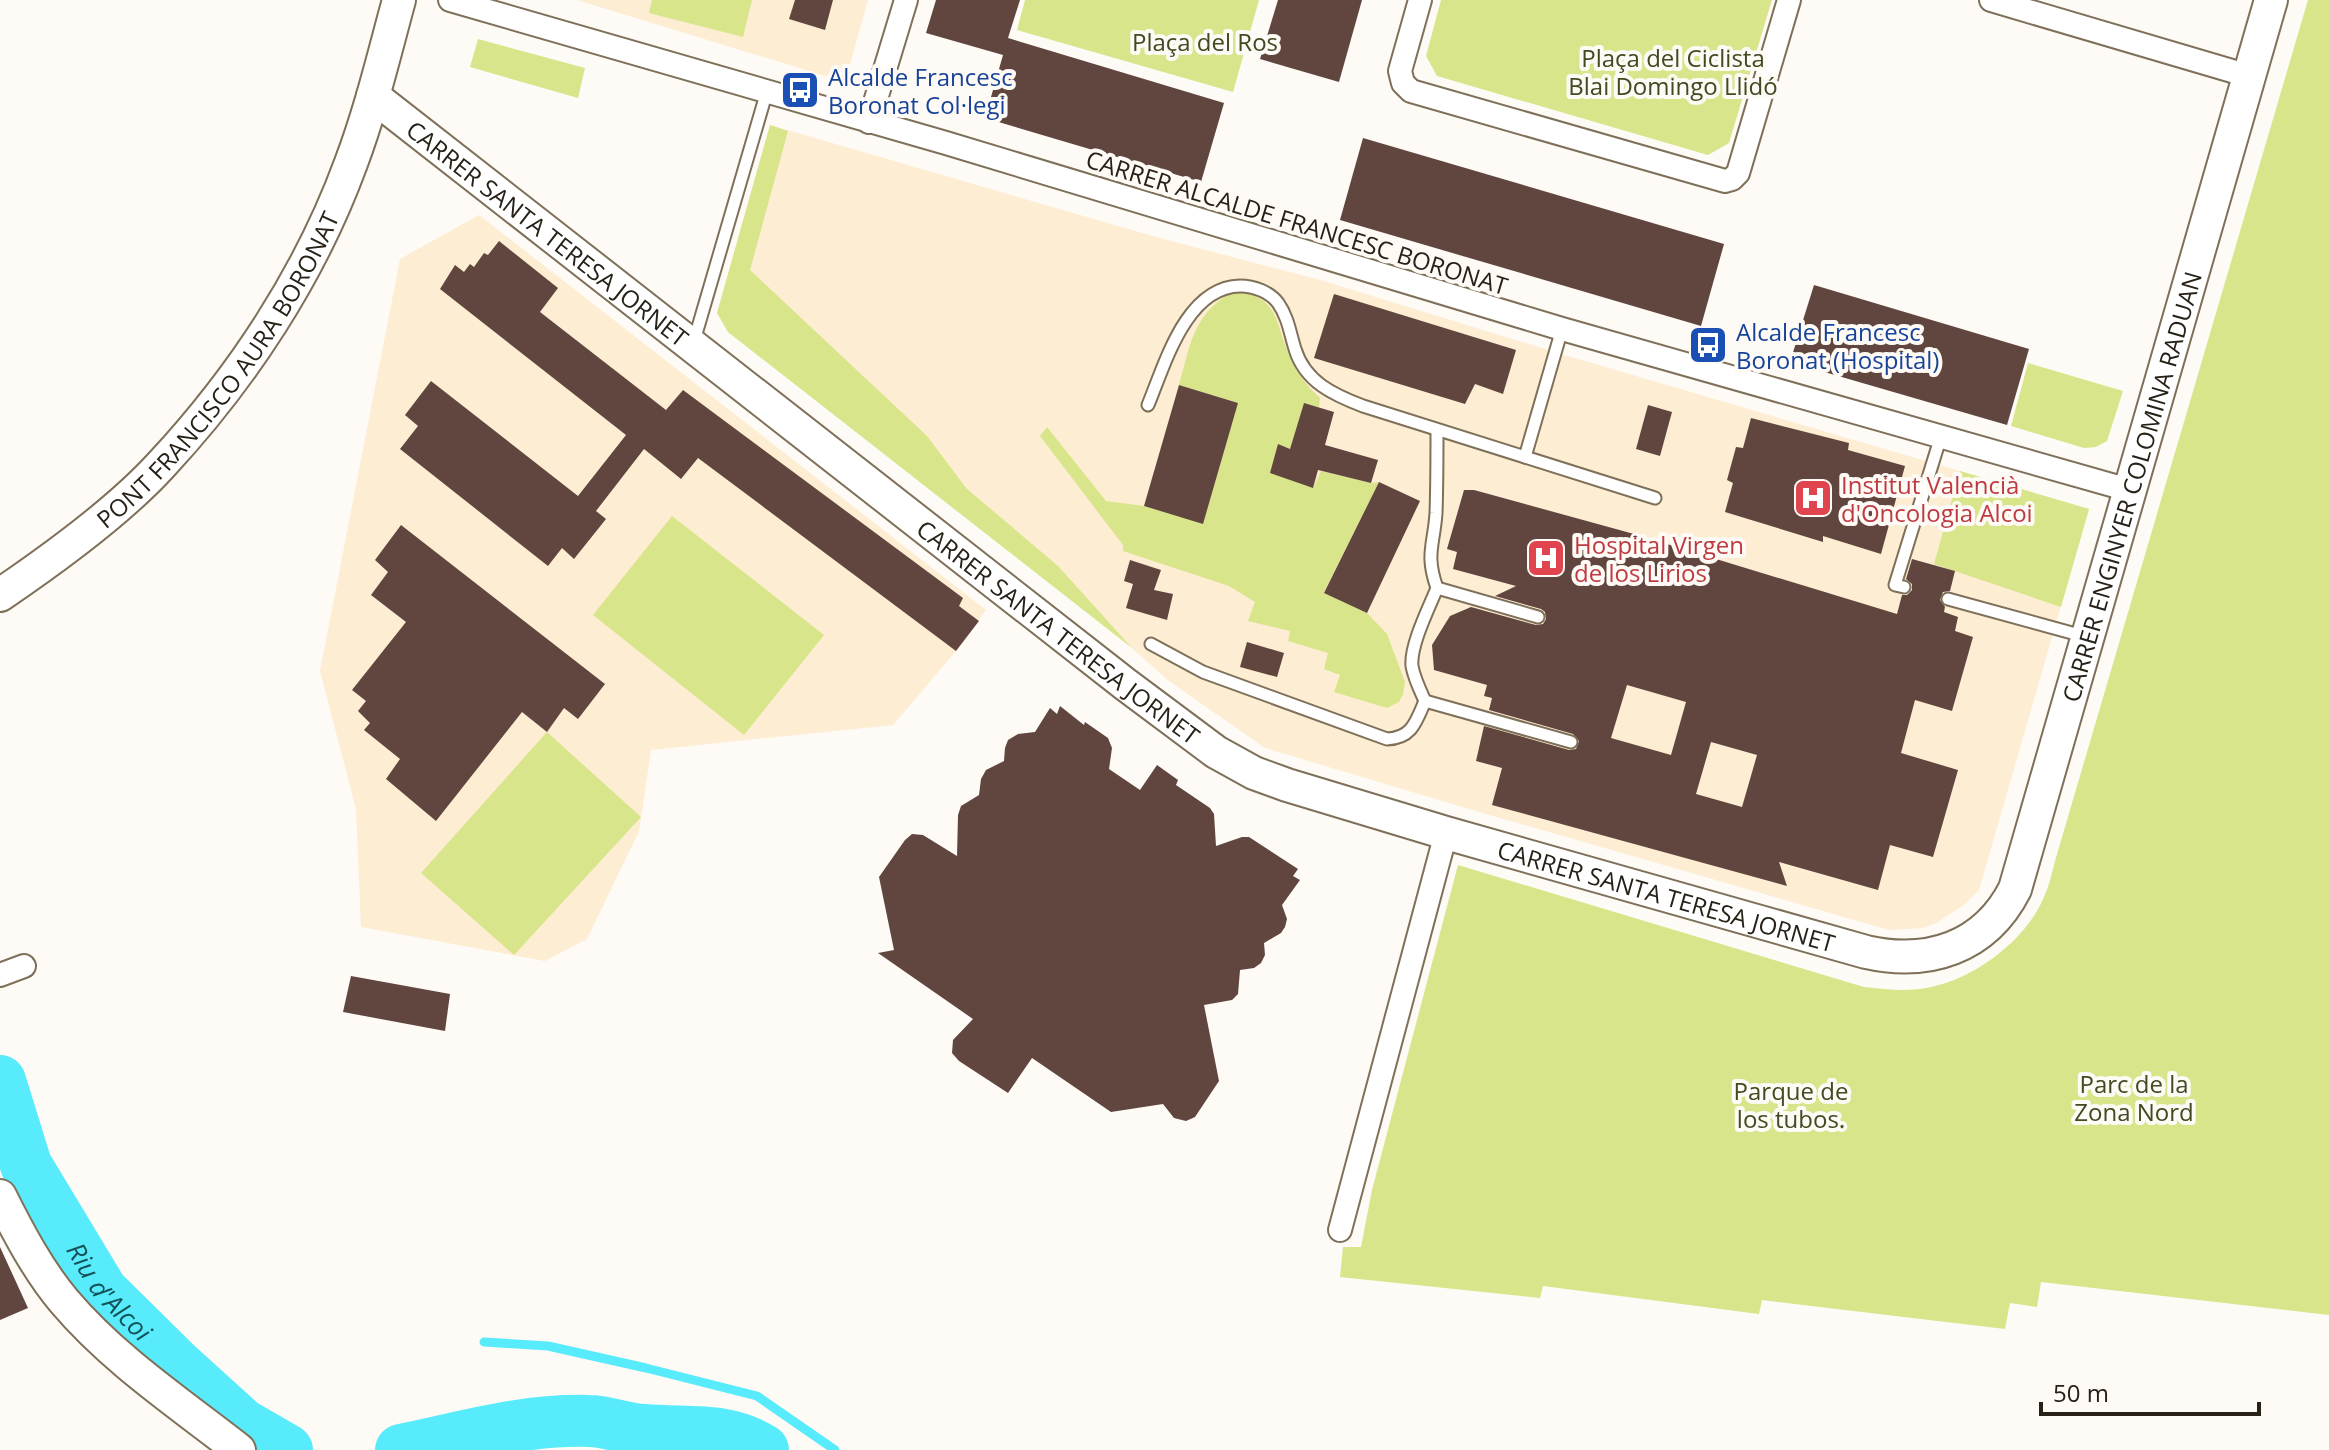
<svg xmlns="http://www.w3.org/2000/svg" width="2329" height="1450" font-family="'Open Sans',sans-serif">
  <rect width="100%" height="100%" fill="#fefaf5"/>
  <g fill="#fdedd2">
    <path d="M577 0H868L845 82Z"/>
    <path d="M770 125 1156 237 1320 280 1568 356 2089 509 1979 890 1964 905 1936 923 1923 928 1889 930 1469 809 1265 748 1169 681 1132 648 728 332 717 313Z"/>
    <path d="M479 215 986 610 956 651 893 725 651 750 639 831 587 939 545 961 361 927 356 809 320 671 400 259Z"/>
  </g>
  <g fill="#d8e58a">
    <path d="M652 0H752L743 37 649 13Z"/>
    <path d="M1025 0H1259L1233 92 1017 30Z"/>
    <path d="M1441 0H1772L1729 143 1708 155 1437 76 1426 56Z"/>
    <path d="M2308 0H2329V1315L2041 1282 2037 1307 2010 1303 2005 1329 1762 1300 1759 1314 1543 1286 1540 1298 1340 1277 1343 1247H1361L1372 1190 1458 865 1864 987C1885 989 1905 992 1926 988 1972 981 2026 941 2044 897 2049 886 2052 873 2055 861Z"/>
    <path d="M478 39 585 68 578 98 470 67Z"/>
    <path d="M770 125 788 131 750 270 927 436 966 488 1058 566 1132 648 728 332 717 313Z"/>
    <path d="M1232 292C1280 294 1274 322 1290 357 1297 374 1307 386 1320 398L1319 407 1304 404 1290 449 1278 444 1313 488 1321 471 1371 483 1379 482 1324 592 1367 613 1387 634 1405 682 1403 694 1399 702 1387 708 1334 692 1340 675 1324 669 1328 653 1288 641 1290 631 1248 621 1255 602 1229 586 1123 551V545L1040 436 1047 427 1106 501 1144 506 1203 523 1238 403 1179 385C1190 346 1193 314 1232 292Z"/>
    <path d="M2028 363 2123 391 2107 441 2096 447 2084 448 2011 426Z"/>
    <path d="M1960 471 2089 509 2061 607 1934 564Z"/>
    <path d="M672 516 824 635 744 735 593 615Z"/>
    <path d="M547 732 641 817 514 955 421 873Z"/>
  </g>
  <g fill="none" stroke-linecap="round" stroke-linejoin="round">
    <path stroke="#58ebfb" stroke-width="9" d="M484 1342 548 1346 646 1368 757 1396 835 1450"/>
    <g stroke="#58ebfb" stroke-width="52">
      <path id="s1" d="M0 1081 26 1165 102 1291 177 1365 242 1424 287 1450"/>
      <path d="M401 1450C464 1437 524 1419 589 1421 607 1421 625 1429 644 1430 686 1434 725 1426 763 1450"/>
    </g>
  </g>
  <g fill="#60463f" fill-rule="evenodd">
    <path d="M795 0H833L825 30 789 19Z"/>
    <path d="M936 0H1020L1008 38 1224 103 1201 182 985 118 1003 55 926 33Z"/>
    <path d="M1278 0H1362L1339 82 1260 59Z"/>
    <path d="M1363 138 1724 244 1701 326 1340 220Z"/>
    <path d="M499 241 558 288 540 312 666 410 683 390 963 598 959 606 979 621 956 651 698 458 681 479 644 449 596 511 606 519 574 559 562 548 548 566 400 449 418 426 405 415 431 381 578 496 626 435 440 289 455 265 464 272 470 264 474 267 484 253 488 255Z"/>
    <path d="M1814 285 2029 349 2007 425 1790 362Z"/>
    <path d="M1334 294 1516 350 1503 394 1475 384 1465 404 1314 358Z"/>
    <path d="M1179 385 1238 403 1203 524 1144 506Z"/>
    <path d="M1304 403 1334 412 1325 445 1378 460 1371 483 1318 470 1313 488 1270 473 1278 444 1290 449Z"/>
    <path d="M1648 405 1672 412 1660 456 1636 449Z"/>
    <path d="M1751 418 1849 443 1848 450 1905 466 1881 554 1823 536V542L1725 512 1733 483 1727 480 1736 447 1743 448Z"/>
    <path d="M1379 482 1420 501 1367 613 1324 593Z"/>
    <path d="M1464 490H1474L1634 534 1897 614 1902 595H1907L1912 590V584L1906 579 1912 559 1955 571 1950 591 1943 592 1940 600 1945 607 1944 612 1958 617 1955 631 1973 637 1952 711 1915 700 1901 753 1958 770 1933 857 1890 845 1878 890 1779 862 1787 886 1492 805 1502 768 1476 761 1484 726 1569 750 1576 749 1579 741 1573 734 1489 710 1492 698 1484 696 1487 685 1434 670 1432 645 1450 616 1471 607 1536 625 1543 624 1546 619 1545 612 1541 609 1495 596 1516 586 1453 569 1457 552 1447 549ZM1627 685 1686 702 1671 755 1611 738ZM1711 742 1757 755 1742 807 1696 794Z"/>
    <path d="M401 525 605 684 578 719 564 708 547 732 522 712 436 821 386 779 400 759 364 730 370 723 358 711 366 701 352 690 406 622 371 595 388 572 375 560Z"/>
    <path d="M1130 560 1161 570 1154 590 1173 594 1167 620 1126 608 1133 584 1124 581Z"/>
    <path d="M1247 642 1284 653 1277 677 1240 667Z"/>
    <path d="M1060 706 1084 725 1085 722 1108 738 1112 748 1109 769 1140 790 1157 765 1178 780 1176 785 1210 808 1214 814 1216 846 1242 837H1249L1298 869 1293 876 1300 880 1282 905 1287 919 1285 927 1281 933 1264 943 1265 955 1261 963 1254 968 1240 970 1238 994 1232 1000 1204 1005 1219 1081 1195 1117 1186 1121 1174 1118 1163 1104 1111 1112 1032 1058 1008 1093 959 1061 952 1053 953 1040 973 1019 878 953 894 950 879 877 905 840 912 834 923 835 957 856 958 815 961 806 979 795 981 779 986 770 1004 761 1005 748 1008 740 1018 734 1035 732 1050 708 1057 714Z"/>
    <path d="M351 976 450 994 445 1031 343 1012Z"/>
    <path d="M0 1247 28 1308 0 1320Z"/>
  </g>
  <g fill="none" stroke-linecap="round" stroke-linejoin="round">
    <defs>
      <g id="lane">
        <path d="M694 341 767 91"/>
        <path d="M1148 405C1165 364 1186 287 1240 286 1254 286 1270 292 1278 303 1288 317 1290 333 1295 349 1305 382 1334 395 1363 406L1655 498"/>
        <path d="M1525 457 1562 329"/>
        <path d="M1904 587 1895 585 1941 436"/>
        <path d="M1437 588C1425 554 1434 545 1436 513 1437 485 1437 457 1437 430"/>
        <path d="M1948 599 2083 636"/>
        <path d="M1151 644 1203 672 1387 739C1412 738 1416 722 1425 701L1571 742"/>
        <path d="M1425 701C1420 690 1414 678 1412 666 1410 645 1429 608 1437 588L1538 617"/>
      </g>
      <g id="street">
        <path d="M450 0 946 143 1562 329 2129 490"/>
        <path d="M1420 0 1400 71 1403 83 1411 91 1725 181 1732 179 1738 173 1789 0"/>
        <path d="M1991 0 2249 76"/>
        <path d="M869 122 906 0"/>
        <path d="M0 975 24 966"/>
        <path d="M1340 1230 1446 833"/>
      </g>
      <g id="secondary">
        <path id="s2" d="M373 96 1125 684 1216 752 1254 773 1287 785 1446 833 1866 952C1928 966 1985 948 2015 889L2271 0"/>
        <path id="s3" d="M0 595C53 559 118 512 161 465 242 378 310 275 351 163 371 110 384 55 399 0"/>
        <path d="M0 1196C18 1232 38 1270 64 1301 114 1360 179 1403 239 1450"/>
      </g>
    </defs>
    <use href="#lane" stroke="#7e7059" stroke-width="15"/>
    <use href="#street" stroke="#7e7059" stroke-width="26"/>
    <use href="#secondary" stroke="#7e7059" stroke-width="36"/>
    <use href="#lane" stroke="#fff" stroke-width="11"/>
    <use href="#street" stroke="#fff" stroke-width="22"/>
    <use href="#secondary" stroke="#fff" stroke-width="32"/>
  </g>
  <defs>
    <symbol id="bus-square" viewBox="-11 -11 22 22"><rect x="-9" y="-9" width="18" height="18" rx="4" fill="#1a4fb4" stroke="#fefaf5"/><path d="M-5-6H5V4H4V6H2V4H-2V6H-4V4H-5ZM-3.5-4V0h7V-4ZM-3.5 1.2v1.5H-2V1.2ZM2 1.2v1.5H3.5V1.2Z" fill="#fff"/></symbol>
    <symbol id="hospital-square" viewBox="-11 -11 22 22"><rect x="-9" y="-9" width="18" height="18" rx="4" fill="#e0444e" stroke="#fefaf5"/><path d="M-5-5h3v3.5h4V-5h3V5h-3V1.5h-4V5h-3Z" fill="#fff"/></symbol>
  </defs>
  <g fill-rule="evenodd">
    <use href="#bus-square" x="778" y="68" width="44" height="44"/>
    <use href="#bus-square" x="1686" y="323" width="44" height="44"/>
    <use href="#hospital-square" x="1791" y="476" width="44" height="44"/>
    <use href="#hospital-square" x="1524" y="536" width="44" height="44"/>
  </g>
  <g text-anchor="middle" dominant-baseline="central" stroke-width="8" stroke-linejoin="round" paint-order="stroke">
    <g font-size="24" fill="#434920" stroke="#fefaf5">
      <text x="1205" y="41">Plaça del Ros</text>
      <text x="1673" y="57">Plaça del Ciclista<tspan x="1673" dy="28">Blai Domingo Llidó</tspan></text>
      <text x="2134" y="1083">Parc de la<tspan x="2134" dy="28">Zona Nord</tspan></text>
      <text x="1791" y="1090">Parque de<tspan x="1791" dy="28">los tubos.</tspan></text>
    </g>
    <g font-size="24" fill="#164399" stroke="#fefaf5" text-anchor="start">
      <text x="828" y="76">Alcalde Francesc<tspan x="828" dy="28">Boronat Col·legi</tspan></text>
      <text x="1736" y="331">Alcalde Francesc<tspan x="1736" dy="28">Boronat (Hospital)</tspan></text>
    </g>
    <g font-size="24" fill="#272117" stroke="#fefaf5">
      <text transform="translate(1297 222) rotate(17)">CARRER ALCALDE FRANCESC BORONAT</text>
      <text stroke="none"><textPath href="#s2" startOffset="222">CARRER SANTA TERESA JORNET</textPath></text>
      <text stroke="none"><textPath href="#s3" startOffset="318">PONT FRANCISCO AURA BORONAT</textPath></text>
      <text stroke="none"><textPath href="#s2" startOffset="2344">CARRER ENGINYER COLOMINA RADUAN</textPath></text>
      <text stroke="none"><textPath href="#s2" startOffset="870">CARRER SANTA TERESA JORNET</textPath></text>
      <text stroke="none"><textPath href="#s2" startOffset="1542">CARRER SANTA TERESA JORNET</textPath></text>
    </g>
    <g font-size="24" fill="#be3a42" stroke="#fefaf5" text-anchor="start">
      <text x="1841" y="484">Institut Valencià<tspan x="1841" dy="28">d'Oncologia Alcoi</tspan></text>
      <text x="1574" y="544">Hospital Virgen<tspan x="1574" dy="28">de los Lirios</tspan></text>
    </g>
    <g font-size="26" font-style="italic" fill="#125258" stroke="#fefaf5">
      <text stroke="none"><textPath href="#s1" startOffset="240">Riu d'Alcoi</textPath></text>
    </g>
  </g>
  <path d="M2041 1402v12h218v-12" fill="none" stroke="#272117" stroke-width="4"/>
  <text x="2053" y="1402" font-size="24" fill="#272117" stroke="#fefaf5" stroke-width="6" paint-order="stroke">50 m</text>
</svg>
